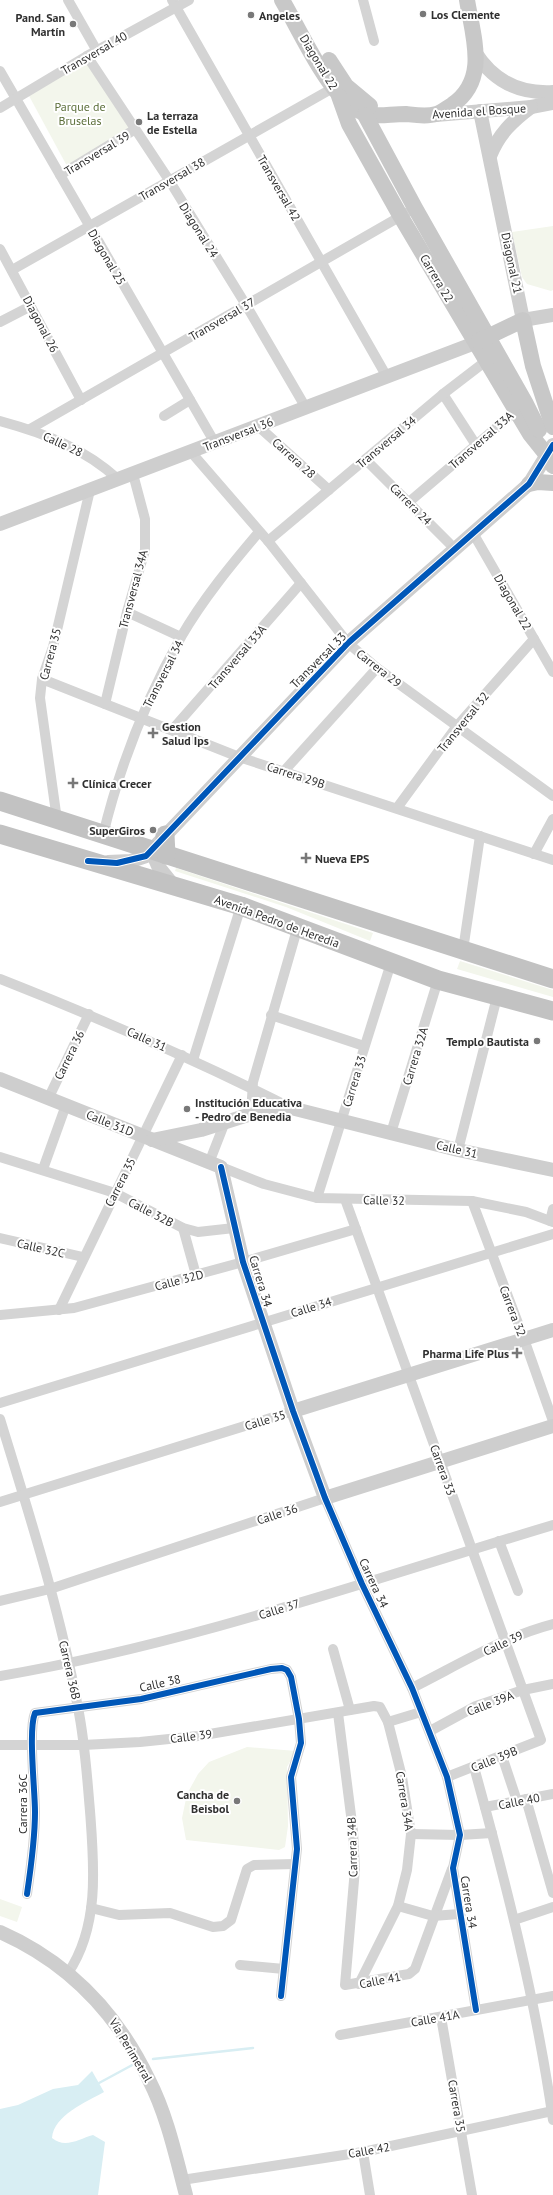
<svg xmlns="http://www.w3.org/2000/svg" width="553" height="2195" font-family="'PT Sans',sans-serif">
  <rect width="100%" height="100%" fill="#fff"/>
  <g fill="#f3f6ec">
    <path d="M89 61 132 126 67 166 28 94Z"/>
    <path d="M553 226V290L551 291 527 284 522 277 512 232Z"/>
    <path d="M176 868 373 933 370 941 286 907 175 871Z"/>
    <path d="M460 961 553 990V997L457 969Z"/>
    <path d="M247 1747 296 1751 287 1767 288 1826 285 1847 279 1850 186 1840 182 1818 187 1794 198 1774 209 1762Z"/>
    <path d="M0 1899 22 1907 17 1922 0 1916Z"/>
  </g>
  <path fill="#d8eef3" d="M92 2071 104 2092C86 2102 54 2115 52 2138 65 2149 79 2139 93 2135L105 2142 98 2195H0V2109L18 2105 53 2089 78 2085Z"/>
  <g fill="none" stroke-linecap="round" stroke-linejoin="round">
    <g stroke="#d8eef3" stroke-width="2.5">
      <path d="M153 2059 253 2048"/>
      <path d="M99 2083 136 2063"/>
    </g>
    <g stroke="#d4d4d4" stroke-width="10">
      <path d="M68 0 97 51"/>
      <path d="M172 0 387 377"/>
      <path d="M363 0 374 41"/>
      <path d="M87 56 169 180 246 305 306 408"/>
      <path d="M0 71 215 443"/>
      <path d="M0 108 87 56 189 0"/>
      <path d="M60 175 134 130"/>
      <path d="M0 249 81 400"/>
      <path d="M12 270 333 88"/>
      <path d="M0 322 31 306"/>
      <path d="M443 394 476 445"/>
      <path d="M164 416 190 400"/>
      <path d="M0 421C44 433 84 448 119 480"/>
      <path d="M258 426 329 490"/>
      <path d="M30 429 415 208"/>
      <path d="M191 452 268 541 348 643 377 668 553 796"/>
      <path d="M366 460 455 549"/>
      <path d="M409 502 517 410"/>
      <path d="M473 533 553 672"/>
      <path d="M268 541 443 394 486 361"/>
      <path d="M127 612 181 637"/>
      <path d="M42 679 239 757 553 860"/>
      <path d="M105 704 127 612 145 550V519L133 474"/>
      <path d="M172 730 301 583"/>
      <path d="M285 770 377 668"/>
      <path d="M397 808 457 726 534 639"/>
      <path d="M57 820 40 698 42 679 53 647 90 490"/>
      <path d="M103 835C120 765 146 699 181 637 203 599 231 565 259 532"/>
      <path d="M534 854 553 819"/>
      <path d="M463 950 480 836"/>
      <path d="M0 979C99 1018 196 1060 291 1108"/>
      <path d="M271 1015 364 1046"/>
      <path d="M193 1060 241 906"/>
      <path d="M49 1097 89 1014"/>
      <path d="M251 1114 253 1082 298 926"/>
      <path d="M391 1133 438 980"/>
      <path d="M458 1150 497 997"/>
      <path d="M0 1157 115 1193 183 1228 198 1232 234 1228"/>
      <path d="M209 1163 225 1122"/>
      <path d="M221 1167 264 1184 317 1198 472 1201 526 1212 553 1222"/>
      <path d="M43 1169 66 1105"/>
      <path d="M317 1198 391 963"/>
      <path d="M345 1199 541 1740 447 1777"/>
      <path d="M472 1201 524 1339 553 1421"/>
      <path d="M550 1221 553 1209"/>
      <path d="M183 1228 196 1275"/>
      <path d="M0 1238 83 1257"/>
      <path d="M59 1310 182 1055"/>
      <path d="M0 1315 74 1308 243 1262 356 1229"/>
      <path d="M0 1403 553 1234"/>
      <path d="M0 1419C29 1514 60 1610 78 1708 85 1742 87 1777 90 1811 94 1864 100 1926 68 1973"/>
      <path d="M0 1502 293 1411"/>
      <path d="M499 1541 518 1591"/>
      <path d="M0 1601 50 1589 325 1498 362 1584 412 1688 447 1777 460 1835 453 1868 476 2010"/>
      <path d="M333 1649 350 1710"/>
      <path d="M0 1676C189 1644 370 1580 553 1525"/>
      <path d="M412 1688C458 1665 503 1637 553 1624"/>
      <path d="M338 1713 353 1831 355 1869 345 1985 409 1974 415 1969 452 1869"/>
      <path d="M388 1722 421 1712"/>
      <path d="M430 1731 476 1706 523 1690 553 1684"/>
      <path d="M0 1745H83L140 1742 198 1736 374 1706 380 1707 388 1722 402 1777 411 1834 407 1870 398 1906 359 1984"/>
      <path d="M502 1756 517 1801"/>
      <path d="M474 1767C506 1883 536 2001 553 2120"/>
      <path d="M526 1799 553 1893"/>
      <path d="M485 1807 553 1794"/>
      <path d="M411 1834 460 1835 492 1833"/>
      <path d="M27 1894C31 1867 35 1839 35 1812 35 1790 28 1730 35 1713L141 1699 271 1669 282 1668 287 1670 291 1677 299 1719 301 1743 291 1777 297 1849 281 1996"/>
      <path d="M398 1906 433 1916 459 1914"/>
      <path d="M91 1908 119 1915 170 1913 213 1927 223 1926 231 1920 247 1869 254 1865 295 1864"/>
      <path d="M514 1920 553 1907"/>
      <path d="M240 1965 284 1969"/>
      <path d="M441 2017 472 2195"/>
      <path d="M340 2035 553 1996"/>
      <path d="M363 2152 370 2195"/>
      <path d="M182 2180 363 2152 553 2111"/>
    </g>
    <g stroke="#cecece" stroke-width="14">
      <path d="M475 52C493 81 519 94 553 92"/>
      <path d="M480 111 523 320 553 315"/>
      <path d="M436 115 531 107 553 103"/>
      <path d="M490 156C499 134 512 121 531 107"/>
      <path d="M0 524 475 343"/>
      <path d="M151 850 158 866 174 886"/>
      <path d="M108 862 131 861 146 856 348 643 529 484 553 445"/>
      <path d="M0 1079 221 1167 243 1262 293 1411 325 1498 553 1426"/>
      <path d="M152 1140 201 1130 251 1114 291 1108 458 1150 553 1170"/>
      <path d="M293 1411 553 1330"/>
      <path d="M0 1932C68 1962 117 2013 149 2080 167 2115 176 2157 186 2195"/>
    </g>
    <g stroke="#c8c8c8" stroke-width="16">
      <path d="M282 0C299 29 324 84 349 104 369 121 382 114 406 114 415 115 427 117 436 114 441 113 447 108 452 105 489 80 473 37 467 0"/>
      <path d="M329 60 346 86 370 106"/>
      <path d="M339 96 349 124 401 217 530 434 546 454 553 466"/>
      <path d="M365 115 415 208 526 404 539 430"/>
      <path d="M479 341 523 320 533 366 553 427"/>
      <path d="M529 484 538 482 553 483"/>
    </g>
    <g stroke="#c2c2c2" stroke-width="19">
      <path d="M0 801 553 979"/>
      <path d="M0 834 241 906 438 980 553 1011"/>
      <path d="M165 835 166 855"/>
    </g>
    <defs>
      <g id="cycleway">
        <path d="M88 861 117 863 146 856 348 643 529 484 553 445"/>
        <path d="M221 1167 243 1262 293 1411 325 1498 362 1584 412 1688 447 1777 460 1835 453 1868 476 2010"/>
        <path d="M27 1894C31 1867 35 1839 35 1812 35 1790 28 1730 35 1713L141 1699 271 1669 282 1668 287 1670 291 1677 299 1719 301 1743 291 1777 297 1849 281 1996"/>
      </g>
    </defs>
    <use href="#cycleway" stroke="#fff" stroke-width="8"/>
    <use href="#cycleway" stroke="#0057b8" stroke-width="6"/>
  </g>
  <g fill="#787878" stroke="#fff" stroke-width="1.5">
    <circle cx="423" cy="14" r="4"/>
    <circle cx="251" cy="15" r="4"/>
    <circle cx="73" cy="24" r="4"/>
    <circle cx="139" cy="122" r="4"/>
    <path d="M151 727h4v4h4v4h-4v4h-4v-4h-4v-4h4z"/>
    <path d="M71 777h4v4h4v4h-4v4h-4v-4h-4v-4h4z"/>
    <circle cx="153" cy="830" r="4"/>
    <path d="M304 852h4v4h4v4h-4v4h-4v-4h-4v-4h4z"/>
    <circle cx="537" cy="1041" r="4"/>
    <circle cx="187" cy="1109" r="4"/>
    <path d="M515 1347h4v4h4v4h-4v4h-4v-4h-4v-4h4z"/>
    <circle cx="237" cy="1801" r="4"/>
  </g>
  <g text-anchor="middle" dominant-baseline="central" stroke-width="4" stroke-linejoin="round" paint-order="stroke">
    <g font-size="12" font-weight="bold" fill="#303030" stroke="#fff" text-anchor="start">
      <text x="431" y="14">Los Clemente</text>
      <text x="259" y="15">Angeles</text>
      <text x="65" y="17" text-anchor="end">Pand. San<tspan x="65" dy="14">Martín</tspan></text>
      <text x="147" y="115">La terraza<tspan x="147" dy="14">de Estella</tspan></text>
      <text x="162" y="726">Gestion<tspan x="162" dy="14">Salud Ips</tspan></text>
      <text x="82" y="783">Clínica Crecer</text>
      <text x="145" y="830" text-anchor="end">SuperGiros</text>
      <text x="315" y="858">Nueva EPS</text>
      <text x="529" y="1041" text-anchor="end">Templo Bautista</text>
      <text x="195" y="1102">Institución Educativa<tspan x="195" dy="14">- Pedro de Benedia</tspan></text>
      <text x="509" y="1353" text-anchor="end">Pharma Life Plus</text>
      <text x="229" y="1794" text-anchor="end">Cancha de<tspan x="229" dy="14">Beisbol</tspan></text>
    </g>
    <g font-size="12" fill="#303030" stroke="#fff">
      <text transform="translate(94 53) rotate(-30)">Transversal 40</text>
      <text transform="translate(319 62) rotate(59)">Diagonal 22</text>
      <text transform="translate(479 111) rotate(-4)">Avenida el Bosque</text>
      <text transform="translate(97 153) rotate(-31)">Transversal 39</text>
      <text transform="translate(172 179) rotate(-30)">Transversal 38</text>
      <text transform="translate(279 188) rotate(60)">Transversal 42</text>
      <text transform="translate(199 230) rotate(58)">Diagonal 24</text>
      <text transform="translate(107 257) rotate(60)">Diagonal 25</text>
      <text transform="translate(512 263) rotate(78)">Diagonal 21</text>
      <text transform="translate(437 278) rotate(59)">Carrera 22</text>
      <text transform="translate(222 319) rotate(-30)">Transversal 37</text>
      <text transform="translate(41 324) rotate(62)">Diagonal 26</text>
      <text transform="translate(238 434) rotate(-21)">Transversal 36</text>
      <text transform="translate(481 440) rotate(-41)">Transversal 33A</text>
      <text transform="translate(386 442) rotate(-40)">Transversal 34</text>
      <text transform="translate(63 444) rotate(25)">Calle 28</text>
      <text transform="translate(294 458) rotate(42)">Carrera 28</text>
      <text transform="translate(411 504) rotate(45)">Carrera 24</text>
      <text transform="translate(133 589) rotate(-75)">Transversal 34A</text>
      <text transform="translate(513 602) rotate(60)">Diagonal 22</text>
      <text transform="translate(50 654) rotate(-75)">Carrera 35</text>
      <text transform="translate(237 657) rotate(-49)">Transversal 33A</text>
      <text transform="translate(318 660) rotate(-45)">Transversal 33</text>
      <text transform="translate(379 668) rotate(38)">Carrera 29</text>
      <text transform="translate(163 674) rotate(-63)">Transversal 34</text>
      <text transform="translate(463 722) rotate(-51)">Transversal 32</text>
      <text transform="translate(296 775) rotate(18)">Carrera 29B</text>
      <text transform="translate(277 921) rotate(20)">Avenida Pedro de Heredia</text>
      <text transform="translate(147 1039) rotate(24)">Calle 31</text>
      <text transform="translate(69 1055) rotate(-64)">Carrera 36</text>
      <text transform="translate(415 1056) rotate(-73)">Carrera 32A</text>
      <text transform="translate(354 1081) rotate(-73)">Carrera 33</text>
      <text transform="translate(110 1123) rotate(22)">Calle 31D</text>
      <text transform="translate(457 1149) rotate(13)">Calle 31</text>
      <text transform="translate(120 1182) rotate(-63)">Carrera 35</text>
      <text transform="translate(384 1200) rotate(1)">Calle 32</text>
      <text transform="translate(151 1212) rotate(27)">Calle 32B</text>
      <text transform="translate(41 1248) rotate(13)">Calle 32C</text>
      <text transform="translate(179 1280) rotate(-15)">Calle 32D</text>
      <text transform="translate(261 1281) rotate(73)">Carrera 34</text>
      <text transform="translate(311 1307) rotate(-17)">Calle 34</text>
      <text transform="translate(513 1311) rotate(69)">Carrera 32</text>
      <text transform="translate(265 1420) rotate(-17)">Calle 35</text>
      <text transform="translate(443 1470) rotate(70)">Carrera 33</text>
      <text transform="translate(277 1514) rotate(-18)">Calle 36</text>
      <text transform="translate(374 1583) rotate(65)">Carrera 34</text>
      <text transform="translate(279 1609) rotate(-17)">Calle 37</text>
      <text transform="translate(503 1643) rotate(-25)">Calle 39</text>
      <text transform="translate(70 1670) rotate(77)">Carrera 36B</text>
      <text transform="translate(160 1683) rotate(-13)">Calle 38</text>
      <text transform="translate(490 1703) rotate(-21)">Calle 39A</text>
      <text transform="translate(191 1736) rotate(-7)">Calle 39</text>
      <text transform="translate(494 1759) rotate(-22)">Calle 39B</text>
      <text transform="translate(405 1801) rotate(81)">Carrera 34A</text>
      <text transform="translate(519 1801) rotate(-11)">Calle 40</text>
      <text transform="translate(22 1804) rotate(-90)">Carrera 36C</text>
      <text transform="translate(352 1847) rotate(-92)">Carrera 34B</text>
      <text transform="translate(469 1902) rotate(81)">Carrera 34</text>
      <text transform="translate(380 1980) rotate(-11)">Calle 41</text>
      <text transform="translate(435 2018) rotate(-10)">Calle 41A</text>
      <text transform="translate(131 2050) rotate(59)">Vía Perimetral</text>
      <text transform="translate(457 2106) rotate(80)">Carrera 35</text>
      <text transform="translate(369 2150) rotate(-10)">Calle 42</text>
    </g>
    <g font-size="12" fill="#5c6f3a" stroke="#fff">
      <text x="80" y="106">Parque de<tspan x="80" dy="14">Bruselas</tspan></text>
    </g>
  </g>
</svg>
